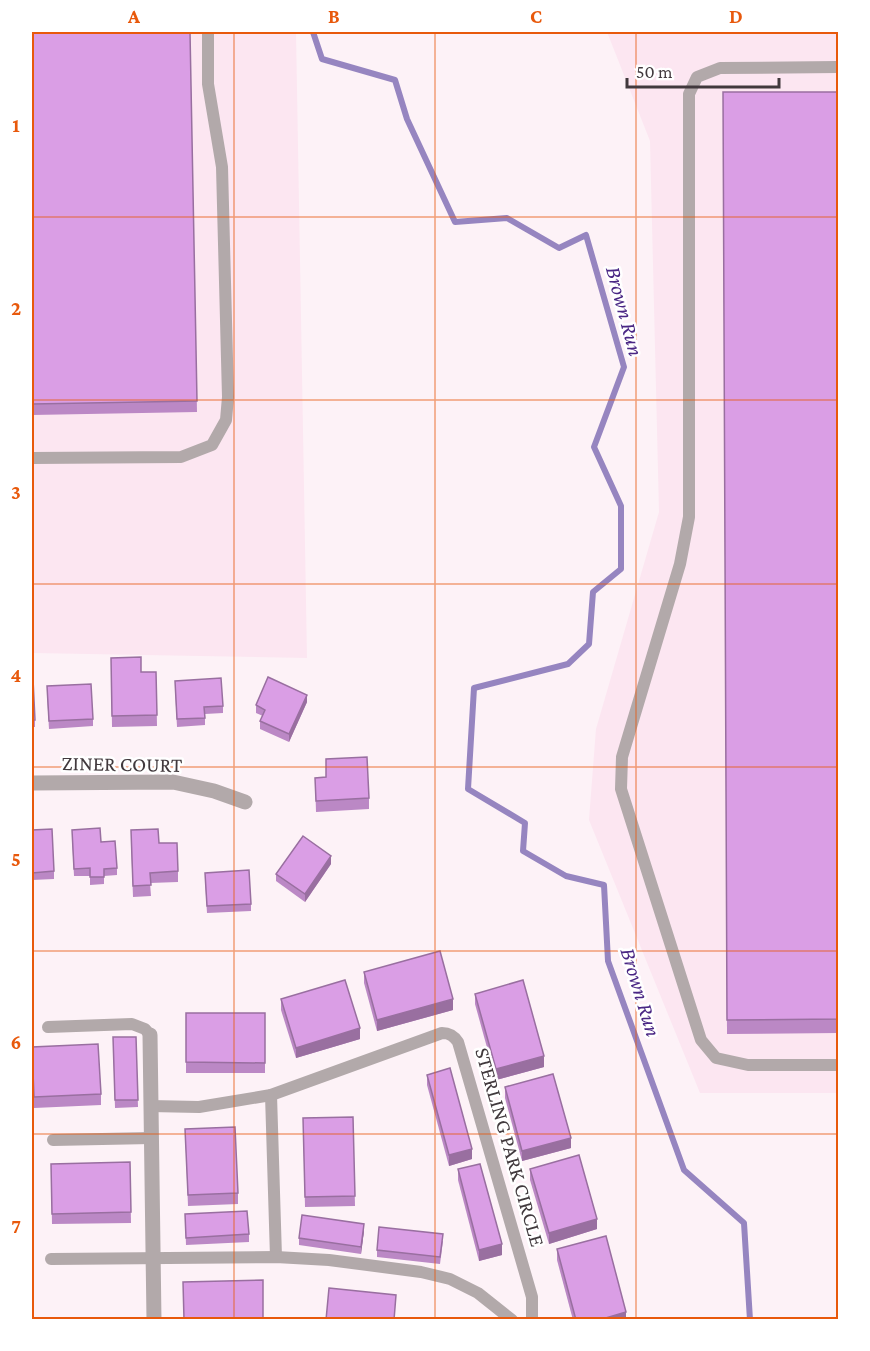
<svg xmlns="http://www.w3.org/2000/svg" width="870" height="1351" font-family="'Crimson Pro',serif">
  <rect width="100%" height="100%" fill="#fdf2f7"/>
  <g fill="#fce6f1">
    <path d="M32 32H296L307 658 32 653Z"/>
    <path d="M607 32H838V1093H700L589 820 596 729 659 512 650 141Z"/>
  </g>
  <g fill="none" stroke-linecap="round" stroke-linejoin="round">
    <path stroke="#9685c0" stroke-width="6" d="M313 32 322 59 395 80 407 119 455 222 507 218 559 248 586 235 624 367 594 447 621 506V569L593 592 589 644 568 664 474 688 468 789 525 823 523 851 566 876 604 885 608 961 684 1170 744 1223 750 1320"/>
    <g stroke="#b2a9aa" stroke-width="12">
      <path d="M838 67 720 68 697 77 689 94V517L680 564 622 757 621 789 701 1040 716 1058 748 1065H838"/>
      <path d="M32 458 181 457 212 445 226 420 228 397 222 167 208 84V32"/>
      <path d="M48 1027 132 1024 145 1029 150 1035"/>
      <path d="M271 1095 276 1257"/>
      <path d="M150 1106 199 1107 271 1095 442 1033C450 1033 454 1036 458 1042L532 1297V1320"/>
      <path d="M53 1140 151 1138"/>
      <path d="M51 1259 276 1257 329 1260 421 1272 450 1279 478 1293 512 1320"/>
    </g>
    <g stroke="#b2a9aa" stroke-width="15">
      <path d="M32 783 173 782 214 791 245 802"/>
      <path d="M150 1035 154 1320"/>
    </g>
  </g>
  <g fill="#bb88c5">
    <path d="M32 32H190L197 412 32 415Z"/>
    <path d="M723 92H838V1033L727 1034Z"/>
    <path d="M111 658 141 672H156L157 726 112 727Z"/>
    <path d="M32 679 35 720V727H32Z"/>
    <path d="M175 688 223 706V713L205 714V725L177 727Z"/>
    <path d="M47 694 93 719V726L49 729Z"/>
    <path d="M307 702 289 742 260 729V721L263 716 256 713V705Z"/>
    <path d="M326 759 369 798V809L316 812 315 778H326Z"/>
    <path d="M32 830 54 871V879L32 880Z"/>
    <path d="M72 837 101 842 117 868V875L104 876V884L90 885V876H74Z"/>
    <path d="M131 841 159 843 178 871V882L150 883 151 896 133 897Z"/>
    <path d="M331 864 305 902 276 881V874Z"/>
    <path d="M205 880 251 904V911L207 913Z"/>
    <path d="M364 972 453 1010 377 1031 364 983Z"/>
    <path d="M475 994 544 1067 496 1080 475 1004Z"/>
    <path d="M281 999 360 1039 296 1058 281 1010Z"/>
    <rect x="186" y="1013" width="79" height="60"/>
    <path d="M113 1037H136L138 1107 115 1108Z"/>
    <path d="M32 1058 101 1094V1105L34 1108Z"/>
    <path d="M427 1075 472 1159 449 1166 427 1085Z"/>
    <path d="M505 1087 571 1148 522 1161 505 1098Z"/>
    <path d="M353 1117 355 1206 305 1207 303 1118Z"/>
    <path d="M185 1129 238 1193V1204L188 1206Z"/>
    <path d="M130 1162 131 1223 52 1224 51 1164Z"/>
    <path d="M458 1169 502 1255 479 1261 458 1180Z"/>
    <path d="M530 1169 597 1229 549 1244 530 1180Z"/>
    <path d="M185 1214 249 1234V1242L186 1245Z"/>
    <path d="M364 1231 361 1254 299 1245V1238Z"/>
    <path d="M443 1241 440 1264 377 1257V1250Z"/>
    <path d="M557 1249 626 1320H573L557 1260Z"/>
  </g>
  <g fill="#996fa0">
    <path d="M307 695V702L289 742V734Z"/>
    <path d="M331 856V864L305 902V894Z"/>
    <path d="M453 999V1010L377 1031V1020Z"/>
    <path d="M360 1028V1039L296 1058V1048Z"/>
    <path d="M544 1056V1067L496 1080V1069Z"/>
    <path d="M571 1138V1148L522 1161V1151Z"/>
    <path d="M472 1149V1159L449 1166V1155Z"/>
    <path d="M597 1219V1229L549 1244V1233Z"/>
    <path d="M364 1224V1231L361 1254V1247Z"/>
    <path d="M502 1244V1255L479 1261V1250Z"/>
    <path d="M626 1312V1320H599Z"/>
  </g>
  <g fill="#da9ee5" stroke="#996fa0" stroke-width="1.5">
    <path d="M32 32H190L197 401 32 404Z"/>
    <path d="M723 92H838V1019L727 1020Z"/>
    <path d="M141 657V672H156L157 715 112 716 111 658Z"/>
    <path d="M268 677 307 695 289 734 260 721 265 710 256 705Z"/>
    <path d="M221 678 223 706 204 707 205 718 177 719 175 681Z"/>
    <path d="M32 679H33L35 720H32Z"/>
    <path d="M91 684 93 719 49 721 47 686Z"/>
    <path d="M367 757 369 798 316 801 315 778 326 777V759Z"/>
    <path d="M100 828 101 842 115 841 117 868 104 869V877H90V868L74 869 72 830Z"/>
    <path d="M52 829 54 871 32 873V830Z"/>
    <path d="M158 829 159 843H177L178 871 150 873 151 885 133 886 131 830Z"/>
    <path d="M303 836 331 856 305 894 276 874Z"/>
    <path d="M249 870 251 904 207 906 205 873Z"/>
    <path d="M440 951 453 999 377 1020 364 972Z"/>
    <path d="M345 980 360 1028 296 1048 281 999Z"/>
    <path d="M523 980 544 1056 496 1069 475 994Z"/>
    <path d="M186 1013H265V1063L186 1062Z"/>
    <path d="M113 1037H136L138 1100H115Z"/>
    <path d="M98 1044 101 1094 34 1097 32 1047Z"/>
    <path d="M450 1068 472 1149 449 1155 427 1075Z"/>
    <path d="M553 1074 571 1138 522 1151 505 1087Z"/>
    <path d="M353 1117 355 1196 305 1197 303 1118Z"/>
    <path d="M235 1127 238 1193 188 1195 185 1129Z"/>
    <path d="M579 1155 597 1219 549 1233 530 1169Z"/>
    <path d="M130 1162 131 1212 52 1214 51 1164Z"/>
    <path d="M480 1164 502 1244 479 1250 458 1169Z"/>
    <path d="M247 1211 249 1234 186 1238 185 1214Z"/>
    <path d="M302 1215 364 1224 361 1247 299 1238Z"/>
    <path d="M379 1227 443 1234 440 1257 377 1250Z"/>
    <path d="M606 1236 626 1312 599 1320H576L557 1249Z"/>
    <path d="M263 1280V1320H184L183 1282Z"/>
    <path d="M329 1288 396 1295 394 1320H326Z"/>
  </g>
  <path fill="none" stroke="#e8590c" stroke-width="1.5" stroke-opacity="0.55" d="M234 32V1320M435 32V1320M636 32V1320M32 217H838M32 400H838M32 584H838M32 767H838M32 951H838M32 1134H838"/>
  <g text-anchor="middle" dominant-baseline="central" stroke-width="5" stroke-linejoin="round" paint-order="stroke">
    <g font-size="21" fill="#41393d" stroke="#fff">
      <text transform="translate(122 764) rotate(1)">ZINER COURT</text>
      <text transform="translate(510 1147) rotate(74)">STERLING PARK CIRCLE</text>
    </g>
    <g font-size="22" font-style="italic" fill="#492684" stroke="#fff">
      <text transform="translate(625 311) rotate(75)">Brown Run</text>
      <text transform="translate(641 992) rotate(73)">Brown Run</text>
    </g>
  </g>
  <rect width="870" height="1351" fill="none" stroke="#ffffff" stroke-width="66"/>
  <path d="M627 78v9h152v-9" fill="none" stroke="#41393d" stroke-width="3"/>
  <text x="636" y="78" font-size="18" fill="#41393d" stroke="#ffffff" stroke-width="4.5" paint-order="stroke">50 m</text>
  <rect x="33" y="33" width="804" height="1285" fill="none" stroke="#e8590c" stroke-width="2"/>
  <g font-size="20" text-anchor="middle" font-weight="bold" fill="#e8590c">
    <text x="134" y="23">A</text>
    <text x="334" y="23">B</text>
    <text x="536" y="23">C</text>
    <text x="736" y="23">D</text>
    <text x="16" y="132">1</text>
    <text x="16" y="315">2</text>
    <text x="16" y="499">3</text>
    <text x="16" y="682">4</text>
    <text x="16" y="866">5</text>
    <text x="16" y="1049">6</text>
    <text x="16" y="1233">7</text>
  </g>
</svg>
